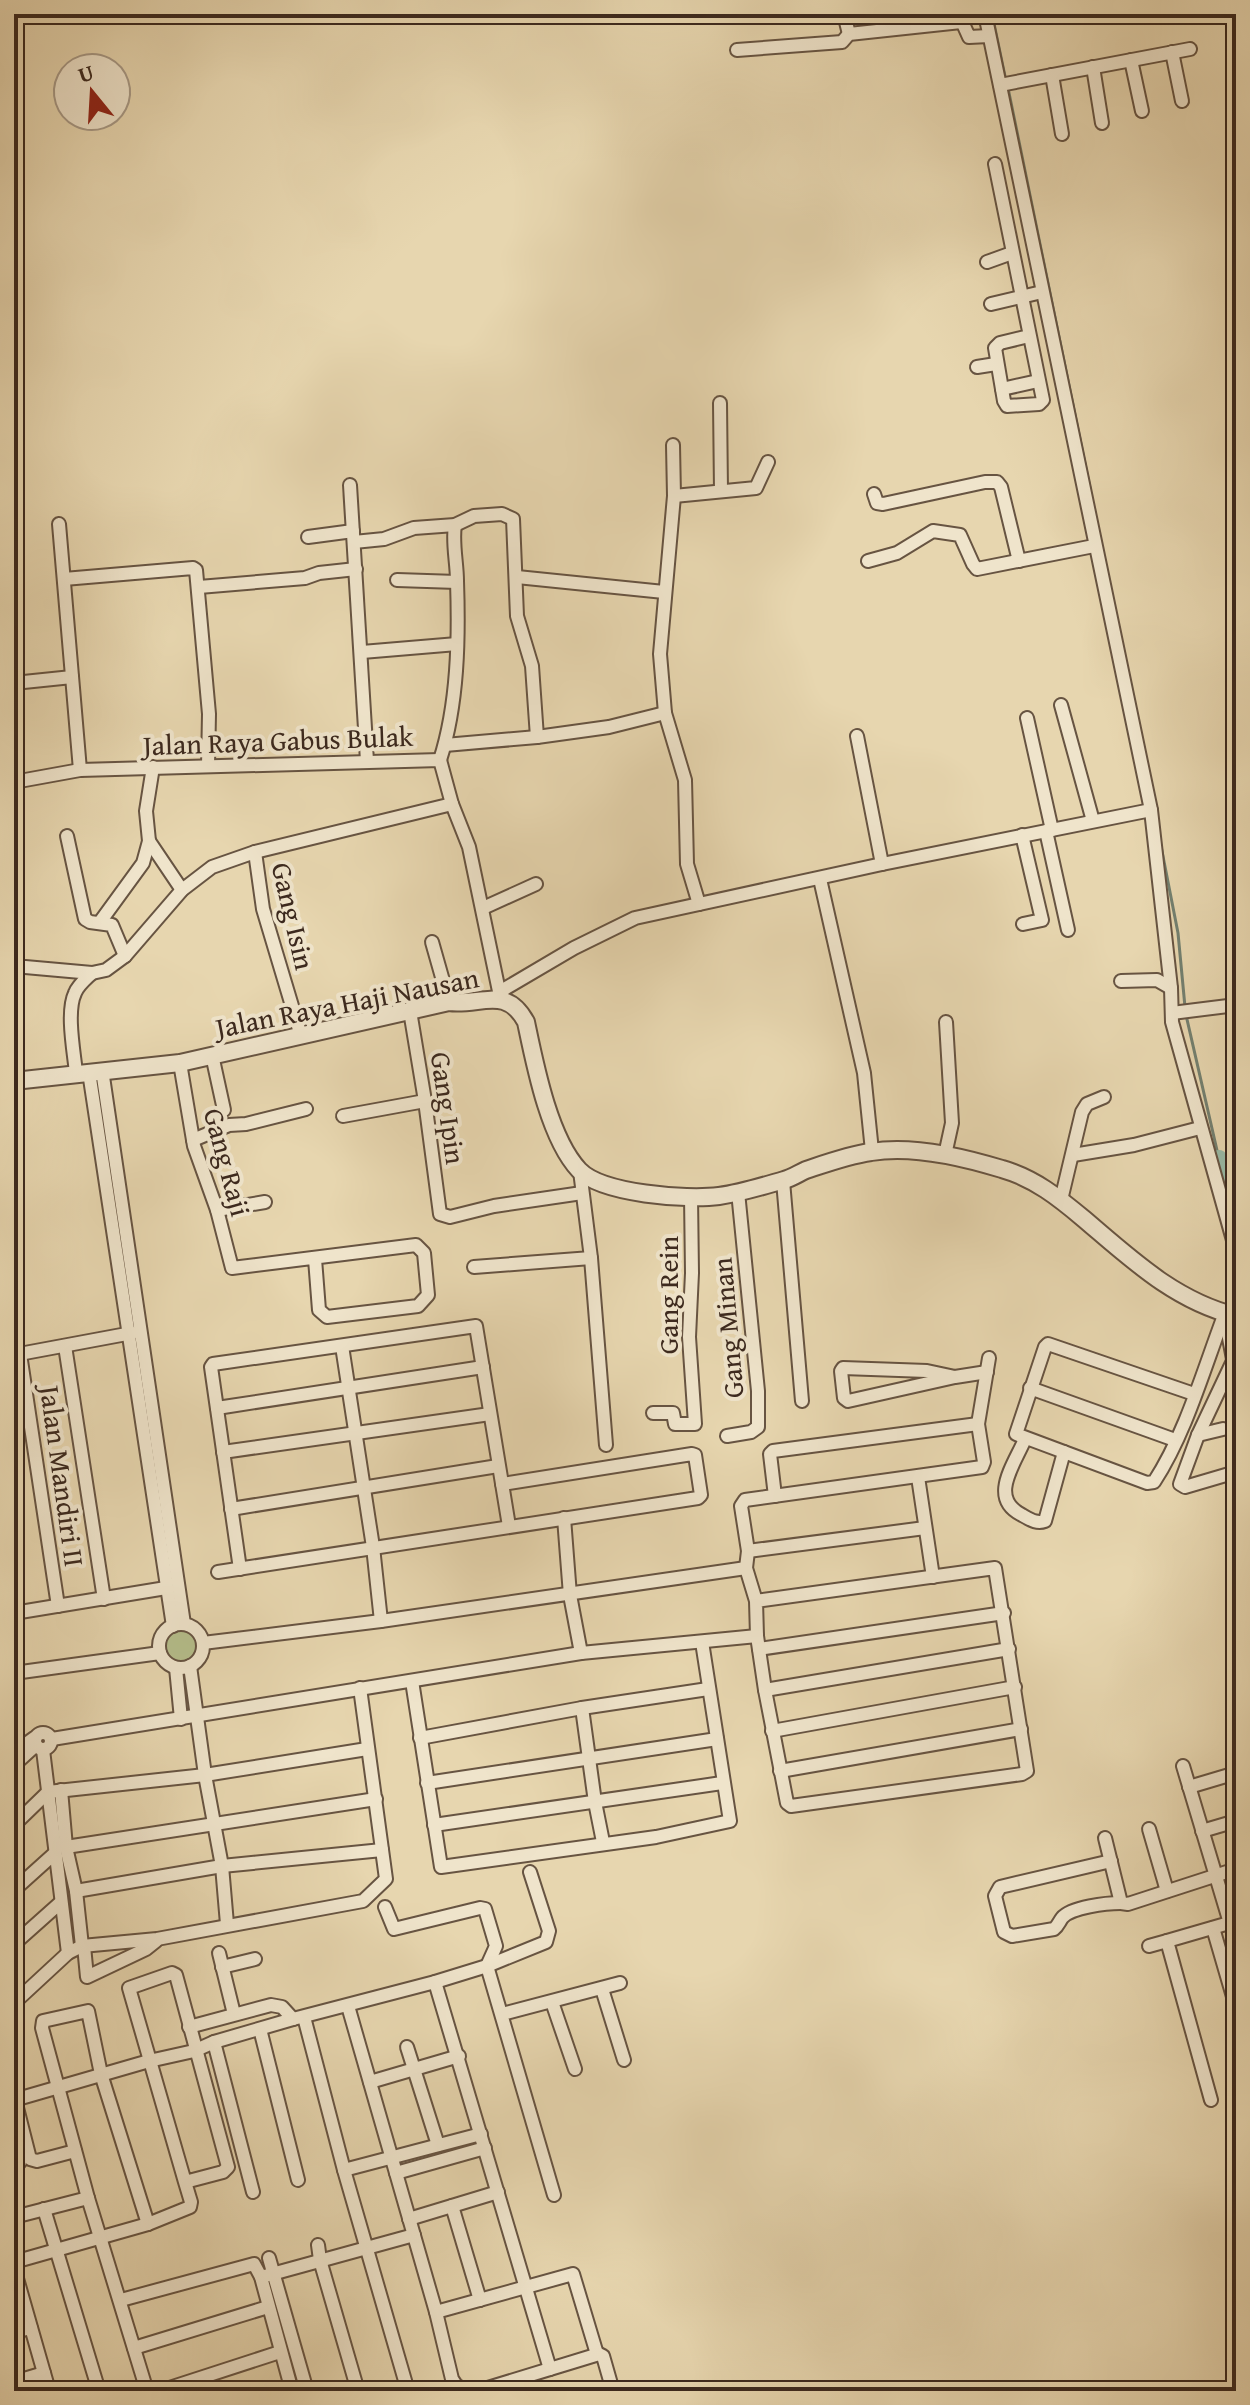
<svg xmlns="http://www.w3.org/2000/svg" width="1250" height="2405" font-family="'Gentium Book Plus',serif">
  <rect width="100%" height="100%" fill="#e7d6af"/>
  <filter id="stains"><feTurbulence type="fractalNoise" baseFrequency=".0025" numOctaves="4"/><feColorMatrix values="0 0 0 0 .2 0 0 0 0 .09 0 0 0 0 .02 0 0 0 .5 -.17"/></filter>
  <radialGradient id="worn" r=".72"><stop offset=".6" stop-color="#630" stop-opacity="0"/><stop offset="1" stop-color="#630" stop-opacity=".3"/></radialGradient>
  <path fill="#b5be8b" stroke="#787454" stroke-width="2" d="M184 1624C206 1631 209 1653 191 1667L198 1717 181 1719 176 1668 164 1659 158 1646C163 1631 169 1628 184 1624Z"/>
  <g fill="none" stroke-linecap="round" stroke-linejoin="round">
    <g stroke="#738070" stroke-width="3">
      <path d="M992 14 1006 81"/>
      <path d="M1008 88 1090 488"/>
      <path d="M1160 841 1178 933 1185 1007"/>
      <path d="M1186 1015 1219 1159"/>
    </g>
    <path stroke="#98baa6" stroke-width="18" d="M1219 1159 1236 1220"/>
    <defs>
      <g id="minor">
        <path d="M844 14 849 34"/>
        <path d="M985 14 1151 810 1171 988 1172 1022 1236 1251"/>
        <path d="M960 17 969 37 989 36"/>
        <path d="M737 50 842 42 849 34 961 22"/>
        <path d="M1172 52 1182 101"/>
        <path d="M1131 60 1142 111"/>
        <path d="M1093 67 1102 123"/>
        <path d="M1052 75 1062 134"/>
        <path d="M1000 85 1190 49"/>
        <path d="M995 164 1043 400 1039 404 1007 406 1004 401 995 348 1000 343 1029 336"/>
        <path d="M987 262 1012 253"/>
        <path d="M991 304 1042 292"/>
        <path d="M977 367 996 364"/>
        <path d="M1002 389 1038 381"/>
        <path d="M720 403 721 491"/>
        <path d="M673 445 674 496 660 654 665 713 685 780 687 864 699 904"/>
        <path d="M350 485 367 761"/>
        <path d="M874 494 877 503 883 504 985 482H997L1001 487 1019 561"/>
        <path d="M674 496 756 488 768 462"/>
        <path d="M59 524 80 770"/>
        <path d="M308 537 353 531"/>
        <path d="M354 542 384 539 414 528 455 525 474 516 502 514 513 519 517 616 532 666 537 737"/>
        <path d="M868 561 897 553 933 531 960 535 973 564 977 569 1094 546"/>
        <path d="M517 577 664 592"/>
        <path d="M64 579 193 568 196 570 209 714 208 766"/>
        <path d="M397 580 457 582"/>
        <path d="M199 587 305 578 319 573 356 569"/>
        <path d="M362 652 457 644"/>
        <path d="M14 683 72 677"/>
        <path d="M1061 705 1093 821"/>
        <path d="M1027 718 1052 830"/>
        <path d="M857 736 882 864"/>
        <path d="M445 745 537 737 609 727 665 713"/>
        <path d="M440 760C458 704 459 638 457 581 457 563 452 542 455 525"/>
        <path d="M14 782 80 770 440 760 452 804 469 847 500 996"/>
        <path d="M1046 831 1068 930"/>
        <path d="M1022 835 1042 920 1023 924"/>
        <path d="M67 836 85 919 90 922 112 925 125 956"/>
        <path d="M149 841 182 890"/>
        <path d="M255 852 263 909 301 1036"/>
        <path d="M820 879 864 1073 872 1151"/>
        <path d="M483 908 536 884"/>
        <path d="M100 922 143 863 149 841 146 811 153 767"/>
        <path d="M432 942 449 1002"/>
        <path d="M14 966 92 973 106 970 125 956 182 890 212 867 255 852 452 804"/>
        <path d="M1121 981 1157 980 1171 988"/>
        <path d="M501 991 574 948 635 918 882 864 1151 810"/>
        <path d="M410 1011 425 1101 440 1214 450 1217 494 1206 582 1193"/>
        <path d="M1172 1013 1236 1005"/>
        <path d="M212 1055 224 1110"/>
        <path d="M180 1063 194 1146 217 1210 232 1268 416 1245 424 1253 428 1295 418 1306 327 1317 319 1310 315 1259"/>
        <path d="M102 1070 184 1624"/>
        <path d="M89 1072 173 1626"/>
        <path d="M76 1073C74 1052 66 1012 75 993 78 985 86 979 92 973"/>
        <path d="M343 1116 425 1101"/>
        <path d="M193 1140 229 1125 246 1124 306 1109"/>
        <path d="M945 1155 952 1123 946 1022"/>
        <path d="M1073 1155 1134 1145 1200 1128"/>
        <path d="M783 1181 802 1401"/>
        <path d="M1061 1200 1082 1112 1087 1104 1104 1097"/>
        <path d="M217 1210 265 1202"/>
        <path d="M591 1258 606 1445"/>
        <path d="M474 1267 591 1258 580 1171"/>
        <path d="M1225 1317 1236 1375"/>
        <path d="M65 1346 104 1599"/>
        <path d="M342 1346 373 1547 381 1621"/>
        <path d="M20 1354 58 1606"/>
        <path d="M14 1355 132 1333"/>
        <path d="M1232 1363 1198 1435 1180 1484 1185 1487 1236 1472"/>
        <path d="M955 1377 927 1371 843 1368 841 1371 844 1398 848 1401 955 1377 987 1372"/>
        <path d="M1030 1388 1175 1440"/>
        <path d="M1194 1394 1048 1344 1045 1347 1016 1434 1147 1483 1154 1482C1186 1433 1204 1368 1225 1313"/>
        <path d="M217 1408 483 1367"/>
        <path d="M653 1413H673L675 1424H695L689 1337 692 1273 691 1196"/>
        <path d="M1198 1435 1223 1429"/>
        <path d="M727 1436 751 1432 758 1427V1391L738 1192"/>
        <path d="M1025 1439C1014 1465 988 1498 1022 1515 1031 1520 1037 1524 1045 1521L1064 1452"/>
        <path d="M223 1452 490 1414"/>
        <path d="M918 1477 933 1577"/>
        <path d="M775 1496 770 1454 773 1451 978 1424"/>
        <path d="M231 1509 498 1466"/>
        <path d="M564 1518 570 1595 581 1653"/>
        <path d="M748 1551 925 1528"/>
        <path d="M240 1569 211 1367 213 1364 476 1326 509 1526"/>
        <path d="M218 1572 698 1498 701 1495 695 1455 692 1454 502 1484"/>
        <path d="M756 1601 995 1568 1027 1771 1022 1774 791 1806 787 1803 765 1690 757 1636 756 1601 746 1568 748 1551 741 1506 745 1500 982 1467 984 1462 978 1424 989 1358"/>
        <path d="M14 1613 166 1588"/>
        <circle cx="181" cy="1646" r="22"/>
        <path d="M203 1643 381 1621 746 1568"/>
        <path d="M759 1649 1004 1613"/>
        <path d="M190 1666 205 1775 222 1866 227 1924"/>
        <path d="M176 1668 181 1719"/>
        <path d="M14 1673 160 1653"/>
        <path d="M412 1681 441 1867 656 1837 730 1821 702 1642"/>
        <path d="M765 1690 1009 1649"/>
        <path d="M582 1708 595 1802 603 1842"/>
        <path d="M772 1731 1015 1687"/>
        <circle cx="43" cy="1741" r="8"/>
        <path d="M420 1738 582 1708 708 1689"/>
        <path d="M52 1739 581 1653 757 1636"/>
        <path d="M14 1747 23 1746 34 1738"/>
        <path d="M43 1750 68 1953"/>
        <path d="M14 1765 36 1745"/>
        <path d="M1183 1766 1230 1923"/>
        <path d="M780 1771 1021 1729"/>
        <path d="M427 1783 717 1739"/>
        <path d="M1189 1787 1236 1773"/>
        <path d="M61 1790 66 1847 76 1891 82 1946"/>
        <path d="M48 1792 205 1775 367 1749"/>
        <path d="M14 1825 48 1792"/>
        <path d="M434 1825 722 1783"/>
        <path d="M1149 1829 1167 1891"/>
        <path d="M1202 1831 1236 1821"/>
        <path d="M1105 1838 1121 1903 1128 1904 1236 1869"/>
        <path d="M66 1847 376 1799"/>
        <path d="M1111 1861 1000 1887 995 1896 1004 1932 1012 1936 1054 1929C1058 1926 1059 1922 1062 1918 1071 1907 1107 1903 1121 1903"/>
        <path d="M14 1890 54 1854"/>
        <path d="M76 1891 222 1866 382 1850"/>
        <path d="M385 1907 394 1929 480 1908 485 1909 496 1946 487 1966 554 2195"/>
        <path d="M1213 1928 1236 2007"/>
        <path d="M14 1944 60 1903"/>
        <path d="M84 1946 87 1977 146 1949 156 1941"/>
        <path d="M1149 1946 1167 1941"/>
        <path d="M219 1953 234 2014"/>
        <path d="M222 1967 255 1959"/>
        <path d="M435 1982 550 2369"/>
        <path d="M602 1989 624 2060"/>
        <path d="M552 2002 575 2069"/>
        <path d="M14 2003 68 1953 82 1946 157 1939 363 1901 386 1879 360 1688"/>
        <path d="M348 2006 436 2312 452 2379 456 2385 466 2391"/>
        <path d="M502 2014 620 1983"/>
        <path d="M304 2017 344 2170 408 2391"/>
        <path d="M189 2027 271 2005 282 2007 293 2019"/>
        <path d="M260 2029 298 2180"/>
        <path d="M214 2042 253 2192"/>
        <path d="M407 2047 438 2145"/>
        <path d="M370 2082 459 2056"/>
        <path d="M14 2096 30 2159 37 2161 75 2151"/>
        <path d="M14 2100 149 2061 194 2051 214 2042 293 2019 435 1982 487 1966 546 1942 549 1931 530 1872"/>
        <path d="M1211 2100 1167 1941 1236 1921"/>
        <path d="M14 2164 20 2162"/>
        <path d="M344 2170 481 2134"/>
        <path d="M396 2173 485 2148"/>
        <path d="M452 2206 480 2300"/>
        <path d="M44 2209 99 2391"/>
        <path d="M14 2217 88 2198"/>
        <path d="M409 2219 498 2192"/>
        <path d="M318 2245 320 2260 358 2391"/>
        <path d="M269 2258 307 2391"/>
        <path d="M14 2262 148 2224 190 2207 191 2202 185 2182 129 1988 172 1973 176 1975 228 2167 223 2172 185 2182"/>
        <path d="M14 2268 48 2387"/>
        <path d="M261 2277 414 2235"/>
        <path d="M121 2300 254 2264 261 2277 292 2391"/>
        <path d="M436 2312 573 2274 597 2354"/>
        <path d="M14 2332 31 2328"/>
        <path d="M134 2348 268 2307"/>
        <path d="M14 2382 44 2373"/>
        <path d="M147 2391 88 2198 42 2028 43 2021 88 2011 101 2074 148 2224"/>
        <path d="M160 2391 280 2352"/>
        <path d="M478 2391 599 2354 603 2356 613 2391"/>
      </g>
      <path id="tertiary" d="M14 1081 180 1063 449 1002C481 1006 506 985 526 1022 535 1065 549 1138 579 1170 602 1194 686 1200 719 1196 741 1193 763 1186 784 1180 792 1178 799 1173 806 1170 827 1163 849 1155 871 1152 911 1145 963 1157 1002 1169 1034 1178 1059 1198 1084 1219 1131 1259 1175 1301 1236 1316"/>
    </defs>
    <use href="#minor" stroke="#675442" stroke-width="16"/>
    <use href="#tertiary" stroke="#675442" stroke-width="20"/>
    <use href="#minor" stroke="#efe4cb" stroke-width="12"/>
    <use href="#tertiary" stroke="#efe4cb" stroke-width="16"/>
  </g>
  <g text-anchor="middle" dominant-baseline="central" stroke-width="8" stroke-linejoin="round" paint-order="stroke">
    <g font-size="28" fill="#3c291e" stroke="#efe4cb">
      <text transform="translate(278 740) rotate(-2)">Jalan Raya Gabus Bulak</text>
      <text transform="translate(294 916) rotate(77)">Gang Isin</text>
      <text transform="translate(347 1002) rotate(-11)">Jalan Raya Haji Nausan</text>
      <text transform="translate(449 1108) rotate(82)">Gang Ipin</text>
      <text transform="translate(228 1162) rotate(75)">Gang Raji</text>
      <text transform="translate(667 1295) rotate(-90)">Gang Rein</text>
      <text transform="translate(727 1328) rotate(-95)">Gang Minan</text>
      <text transform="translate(63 1476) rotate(82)">Jalan Mandiri II</text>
    </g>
  </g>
  <rect width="1250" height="2405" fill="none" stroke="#e7d6af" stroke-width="48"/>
  <rect x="16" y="16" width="1218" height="2373" fill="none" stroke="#3c291e" stroke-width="4"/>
  <rect x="24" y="24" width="1202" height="2357" fill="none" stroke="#3c291e" stroke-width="2"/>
  <g transform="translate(92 92) rotate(342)"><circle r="38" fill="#efe4cb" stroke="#a79986" stroke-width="2"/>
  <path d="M0-6L14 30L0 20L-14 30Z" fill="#8f2418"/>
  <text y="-12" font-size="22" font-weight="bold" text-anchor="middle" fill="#3c291e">U</text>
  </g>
  <rect width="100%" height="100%" filter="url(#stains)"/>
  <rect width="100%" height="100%" fill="url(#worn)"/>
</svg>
